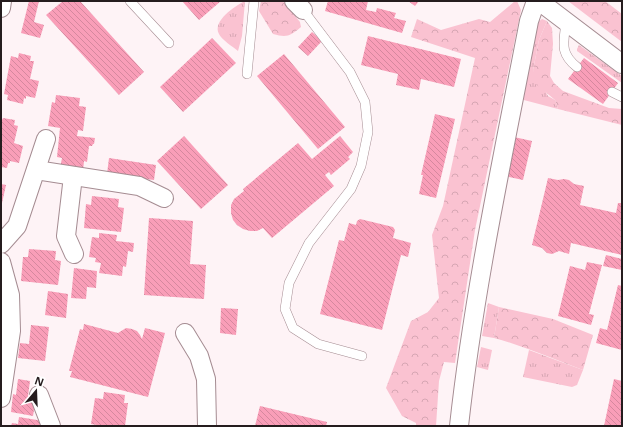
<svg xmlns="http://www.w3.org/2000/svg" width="623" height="427" font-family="'Noto Sans',sans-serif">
  <defs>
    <pattern id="grass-tufts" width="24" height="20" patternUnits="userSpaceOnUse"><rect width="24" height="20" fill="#fac2d1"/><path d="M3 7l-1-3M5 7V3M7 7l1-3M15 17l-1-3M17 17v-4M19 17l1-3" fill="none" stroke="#d6a6b3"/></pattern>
    <pattern id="forest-crowns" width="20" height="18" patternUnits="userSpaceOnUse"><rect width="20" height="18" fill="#fac2d1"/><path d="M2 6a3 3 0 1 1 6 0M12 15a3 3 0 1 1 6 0" fill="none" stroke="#d6a6b3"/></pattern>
    <pattern id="building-back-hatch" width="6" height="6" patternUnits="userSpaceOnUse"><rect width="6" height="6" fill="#f99eb8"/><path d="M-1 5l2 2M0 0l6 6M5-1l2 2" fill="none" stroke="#d5889e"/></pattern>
  </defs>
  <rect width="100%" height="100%" fill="#fef3f6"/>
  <g fill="url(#grass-tufts)">
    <path d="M245 1 242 36 238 51C233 47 221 39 219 34 212 21 235 6 245 1Z"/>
    <path d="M542 19 547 21 539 40 533 70 548 96 555 100 558 109 520 99 538 22Z"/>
    <path d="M579 45 622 76V83L577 51V49Z"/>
    <path d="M488 303 499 307 494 338 482 336Z"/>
    <path d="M481 347 492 350 488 370 477 367Z"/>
    <path d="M529 350 583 370 577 385 572 387 523 377Z"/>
  </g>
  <g fill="url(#forest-crowns)">
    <path d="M261 1H283L300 22 301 27C290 36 287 38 273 34L259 11Z"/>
    <path d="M515 1H517L521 10 475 230 455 363 444 362 439 381 436 426H416V423L402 416 386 388 411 321 428 312 439 298 432 235 443 206 475 58 411 37 417 19 441 30 479 19 490 22Z"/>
    <path d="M568 1H605L622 14V42Z"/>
    <path d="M547 21 552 28 553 44 550 76 554 83 563 91 609 108 622 109V125L558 109 555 100 537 85 533 70 539 40Z"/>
    <path d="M499 307 553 319 593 335 583 370C553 359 524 346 494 338Z"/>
  </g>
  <g fill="url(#building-back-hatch)">
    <path d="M29 1H39L34 22 44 25 40 38 21 33Z"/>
    <path d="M63 1H80L144 72 119 95 46 15Z"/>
    <path d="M182 1H221L199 20Z"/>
    <path d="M328 1H368L366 10 376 12 377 8 396 13 394 18 406 21 402 33 325 11Z"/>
    <path d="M408 1H419L415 6Z"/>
    <path d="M312 32 322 41 308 56 298 47Z"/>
    <path d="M368 36 461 59 454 87 421 79 419 90 396 85 398 74 361 65Z"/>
    <path d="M212 38 236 63 183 112 160 87Z"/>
    <path d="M19 53 31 56 30 61H34L30 79 39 81 35 98 26 96V99L24 98 23 104 7 100 8 95 4 94 11 56 18 58Z"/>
    <path d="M284 54 345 127 318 149 257 76Z"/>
    <path d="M584 58 618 83 603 104 568 79Z"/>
    <path d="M56 95 80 98 79 106 86 107 83 131 78 130 77 136 95 138 94 144H93L92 146H89L87 162 84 161 83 171 60 168 62 158 57 157 60 128 48 126 52 102 55 103Z"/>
    <path d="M435 114 455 119 436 198 419 194 423 175H421Z"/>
    <path d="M3 118 15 120 14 125 18 126 14 143 23 146 19 163 10 161V163H8L7 168 1 167V122Z"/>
    <path d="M184 136 228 185 201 209 157 161Z"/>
    <path d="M340 136 353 152 348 157 350 159 331 175 329 172 325 175 334 186 272 238 263 228 257 231H250L243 229 237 225 233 220 231 213V205L234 199 244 191 243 189 298 143 312 159Z"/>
    <path d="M514 137 532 141 523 180 505 176Z"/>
    <path d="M109 158 156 165 154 180 107 174Z"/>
    <path d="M548 178 558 180 564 179 569 180 574 184 584 186 580 205 616 213 618 203H622V255L571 243 569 254 559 251 552 254 547 253 542 248 532 245Z"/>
    <path d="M1 184 6 185 2 203H1Z"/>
    <path d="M92 196 119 199 118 207 124 208 121 232 84 228 86 204 91 205Z"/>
    <path d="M149 218 193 221 190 264 206 265 204 299 144 295Z"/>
    <path d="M360 219 393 227 395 230 393 238 411 243 408 257 401 255 382 330 320 314 339 240 344 241 349 223 356 225 357 221Z"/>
    <path d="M99 233 117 235 116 241 134 243 133 252 128 251 126 267 123 266 122 276 99 273 101 263 95 262 96 258 89 257 92 237 99 238Z"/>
    <path d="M29 249 56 251 55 260 61 261 58 285 21 281 23 257H28Z"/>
    <path d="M606 255 622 259V270L603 266Z"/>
    <path d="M587 262 602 265 589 314 594 315 591 325 558 316 570 266 585 270Z"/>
    <path d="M74 268 97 271 96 288 87 287 86 299 71 298Z"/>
    <path d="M618 285 622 286V350L596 343 600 328 607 330Z"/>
    <path d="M48 291 68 294 66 318 45 315Z"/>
    <path d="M221 308 238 309 236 335 220 333Z"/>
    <path d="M84 324 118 333 126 328 132 329 137 331 140 335 142 339 145 328 165 333 148 397 70 377 72 371H69L80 329 83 330Z"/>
    <path d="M31 325 49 327 45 361 18 358 20 343 29 344Z"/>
    <path d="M18 379 30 381 28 396 36 398 33 416 11 412 13 394 16 395Z"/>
    <path d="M614 379 622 381V426H604Z"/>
    <path d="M104 392 125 395 124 403H128L125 426H102L91 424 95 398 103 399Z"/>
    <path d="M260 406 327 422 326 426H255Z"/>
    <path d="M19 417 43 421 42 426H11L12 423 18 424Z"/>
  </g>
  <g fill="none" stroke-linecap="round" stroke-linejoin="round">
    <defs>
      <g id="lane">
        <path d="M130 1 169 43"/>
        <path d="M303 10 350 72 365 102 368 132 361 166 351 189 309 243 289 283 285 309 293 328 318 344 362 356"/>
        <path d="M566 22C564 42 559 53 577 67"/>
        <path d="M247 74 254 1"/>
        <path d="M612 92 622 97"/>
      </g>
      <g id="street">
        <path d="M294 1 303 10"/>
        <path d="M539 1 622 64"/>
        <path d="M1 8 2 1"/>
        <path d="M36 170 139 186 164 198"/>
        <path d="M73 176 66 236 74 254"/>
        <path d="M1 244 17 226 46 139"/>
        <path d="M1 262 10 295 11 331 1 398"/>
        <path d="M185 333 199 356 206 379 207 426"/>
        <path d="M39 395 51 426"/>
        <path d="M459 426C474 290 503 156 529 21L536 1"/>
      </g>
    </defs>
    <use href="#lane" stroke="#a58c92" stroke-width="10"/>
    <use href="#street" stroke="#a58c92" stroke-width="20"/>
    <use href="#lane" stroke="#fff" stroke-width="9"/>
    <use href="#street" stroke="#fff" stroke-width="18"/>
  </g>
  <rect width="623" height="427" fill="none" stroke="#251c1e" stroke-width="4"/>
  <g transform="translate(36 391) rotate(19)" stroke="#ffffff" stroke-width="3" paint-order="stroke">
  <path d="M0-3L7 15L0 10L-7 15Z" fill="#251c1e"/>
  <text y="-6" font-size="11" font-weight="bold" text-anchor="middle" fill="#251c1e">N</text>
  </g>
</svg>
